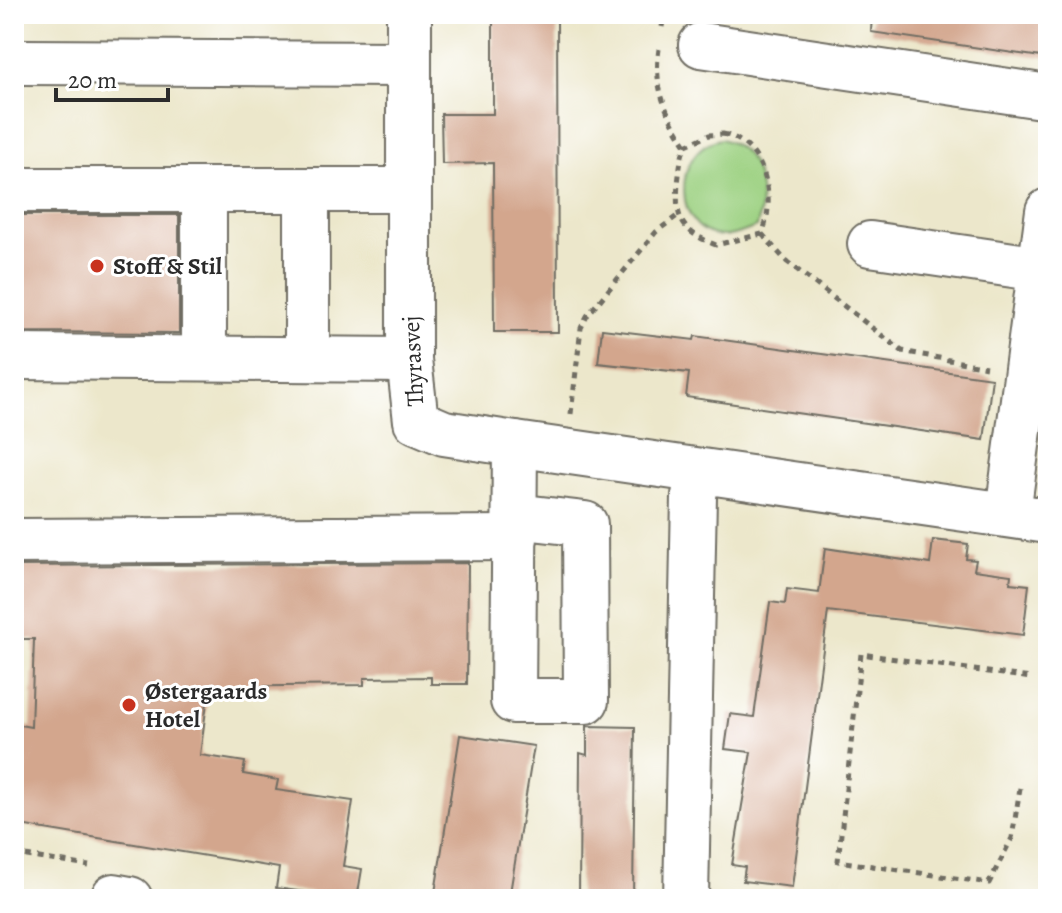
<svg xmlns="http://www.w3.org/2000/svg" width="1062" height="913" font-family="Alegreya,serif">
  <rect width="100%" height="100%" fill="#fff"/>
  <filter id="ink" filterUnits="userSpaceOnUse"><feTurbulence type="fractalNoise" baseFrequency=".0125" numOctaves="2"/><feDisplacementMap in="SourceGraphic" scale="16" xChannelSelector="R" yChannelSelector="G"/><feConvolveMatrix kernelMatrix="1 2 1 2 8 2 1 2 1" color-interpolation-filters="sRGB"/></filter>
  <filter id="wash" filterUnits="userSpaceOnUse"><feTurbulence type="fractalNoise" baseFrequency=".006" numOctaves="4" result="noise"/><feDisplacementMap in="SourceGraphic" scale="32" xChannelSelector="R" yChannelSelector="G"/><feGaussianBlur stdDeviation="1.8" result="paint"/><feColorMatrix in="noise" values="0 0 0 0 0 0 0 0 0 0 0 0 0 0 0 0 0 1.4 0 .05"/><feComposite in="paint" operator="in"/></filter>
  <g filter="url(#wash)">
    <rect width="100%" height="100%" fill="#ece7cb"/>
    <path fill="#9dd182" stroke="#647e56" stroke-width="2" d="M721 139C759 149 766 192 757 227 747 230 736 236 726 236 672 238 670 148 721 139Z"/>
    <g id="blocks">
      <g fill="#d3a68d">
        <path d="M493 14H557L558 332H494L493 163 442 164 441 114H493Z"/>
        <path d="M872 14H1048V58L871 32Z"/>
        <path d="M14 215H179V333L14 332Z"/>
        <path d="M602 329 694 340 695 336 992 378 984 440 686 397 689 373 598 363Z"/>
        <path d="M933 540 968 544 966 559 976 560 974 570 1011 575 1010 583 1029 585 1023 635 828 611 792 887 743 881 745 867 732 865 751 752 725 749 730 714 754 717 770 602 785 604 787 589 819 593 825 548 930 564Z"/>
        <path d="M468 563 467 684H431V677L364 678V685L209 687 200 755 245 762 243 774 278 780 276 790 353 801 343 866 362 869 357 899 276 888 279 868 14 824V724L31 727 34 639H14V566Z"/>
        <path d="M587 726 635 727 633 899H579L580 753 587 755Z"/>
        <path d="M460 735 534 746 509 899H434Z"/>
      </g>
    </g>
  </g>
  <g filter="url(#ink)">
    <use href="#blocks" fill-opacity="0" stroke="#6f6d63" stroke-width="2"/>
    <g fill="none" stroke-linecap="round" stroke-linejoin="round">
      <defs>
        <g id="minor">
          <path d="M409 14V360L416 421 444 433 515 444 1048 521"/>
          <path d="M701 45 1048 97"/>
          <path d="M21 62 409 64"/>
          <path d="M14 190H409"/>
          <path d="M870 244 1041 269"/>
          <path d="M14 357 409 360"/>
          <path d="M204 358V190"/>
          <path d="M307 359V190"/>
          <path d="M515 444 513 701H586L585 524 515 516"/>
          <path d="M1008 513 1048 211"/>
          <path d="M14 541 515 538"/>
          <path d="M114 896 130 899"/>
          <path d="M686 899 694 496 698 473"/>
        </g>
      </defs>
      <use href="#minor" stroke="#6f6d63" stroke-width="48"/>
      <g stroke="#6f6d63" stroke-width="5" stroke-dasharray="6 6" stroke-linecap="butt">
        <path d="M662 27 664 14"/>
        <path d="M659 49C653 87 666 114 686 145"/>
        <path d="M723 134C765 143 777 198 762 234L716 245C681 231 675 220 678 183 680 169 680 157 686 145L709 135Z"/>
        <path d="M762 234 786 261 902 351 986 367"/>
        <path d="M571 414 581 328 587 316 656 232 677 216"/>
        <path d="M1020 788 1012 838 989 883 838 861 861 654 1031 678"/>
        <path d="M14 854 89 866"/>
      </g>
      <use href="#minor" stroke="#fff" stroke-width="44"/>
    </g>
  </g>
  <g fill="#c8321e" stroke="#fff" stroke-width="3">
    <circle cx="97" cy="266" r="8"/>
    <circle cx="129" cy="705" r="8"/>
  </g>
  <g text-anchor="middle" dominant-baseline="central" stroke-width="6" stroke-linejoin="round" paint-order="stroke">
    <g font-size="24" font-weight="bold" fill="#2b2b2b" stroke="#fff" text-anchor="start">
      <text x="113" y="266">Stoff &amp; Stil</text>
      <text x="145" y="691">Østergaards<tspan x="145" dy="28">Hotel</tspan></text>
    </g>
    <g font-size="24" fill="#2b2b2b" stroke="#fff">
      <text transform="translate(413 361) rotate(-93)">Thyrasvej</text>
    </g>
  </g>
  <rect width="1062" height="913" fill="none" stroke="#fff" stroke-width="48"/>
  <path d="M56 88v12h112v-12" fill="none" stroke="#2b2b2b" stroke-width="4"/>
  <text x="68" y="88" font-size="24" fill="#2b2b2b" stroke="#ffffff" stroke-width="6" paint-order="stroke">20 m</text>
</svg>
